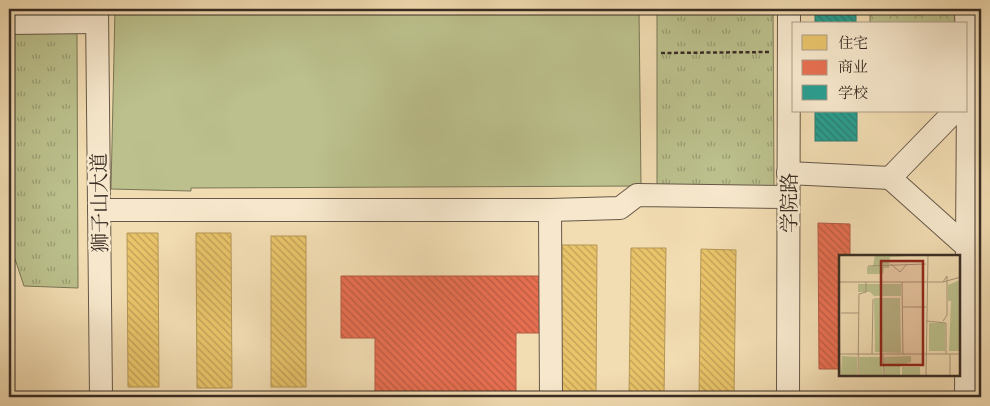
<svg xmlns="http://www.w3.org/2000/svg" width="990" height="406" font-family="'Gentium Book Plus','Noto Serif SC',serif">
  <defs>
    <pattern id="grass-dots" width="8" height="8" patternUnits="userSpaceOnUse" patternTransform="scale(1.25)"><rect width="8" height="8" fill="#bbc08c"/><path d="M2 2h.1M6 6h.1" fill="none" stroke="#999c72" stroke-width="1.8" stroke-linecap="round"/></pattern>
    <pattern id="forest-crowns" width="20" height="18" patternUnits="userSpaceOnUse" patternTransform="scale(1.25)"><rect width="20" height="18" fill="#bbc08c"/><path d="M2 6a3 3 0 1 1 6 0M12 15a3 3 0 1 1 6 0" fill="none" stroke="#999c72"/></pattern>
    <pattern id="park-tufts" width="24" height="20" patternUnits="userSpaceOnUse" patternTransform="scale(1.25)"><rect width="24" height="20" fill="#bbc08c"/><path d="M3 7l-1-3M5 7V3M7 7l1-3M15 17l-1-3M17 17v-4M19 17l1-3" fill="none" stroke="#999c72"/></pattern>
    <pattern id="homes-back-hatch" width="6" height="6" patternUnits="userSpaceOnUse" patternTransform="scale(1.25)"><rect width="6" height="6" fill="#e9c46a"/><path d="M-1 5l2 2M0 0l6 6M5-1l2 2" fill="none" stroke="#be9f57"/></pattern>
    <pattern id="shops-back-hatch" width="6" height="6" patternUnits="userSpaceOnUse" patternTransform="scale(1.25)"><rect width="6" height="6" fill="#e76f51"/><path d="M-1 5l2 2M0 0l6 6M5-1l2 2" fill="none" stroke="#bc5b43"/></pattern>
    <pattern id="schools-back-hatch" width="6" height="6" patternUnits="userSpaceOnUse" patternTransform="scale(1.25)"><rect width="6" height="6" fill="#2a9d8f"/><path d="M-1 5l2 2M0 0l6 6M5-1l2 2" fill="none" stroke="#258075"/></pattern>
  </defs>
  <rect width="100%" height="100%" fill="#f2dcb2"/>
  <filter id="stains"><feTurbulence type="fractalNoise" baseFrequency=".004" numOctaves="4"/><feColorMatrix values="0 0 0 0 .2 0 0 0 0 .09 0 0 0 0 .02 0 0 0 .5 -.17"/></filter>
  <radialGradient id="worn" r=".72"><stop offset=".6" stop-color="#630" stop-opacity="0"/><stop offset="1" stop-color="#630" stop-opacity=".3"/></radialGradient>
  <path fill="url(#grass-dots)" stroke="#7a7658" d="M9 9H74L73 13 9 14Z"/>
  <path fill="url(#forest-crowns)" stroke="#7a7658" d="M870 9H981V80H966V24L870 23Z"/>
  <g fill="url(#park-tufts)" stroke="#7a7658">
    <path d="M657 9H773L774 188H657Z"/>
    <path d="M77 32 78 288 24 286 9 241V33Z"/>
  </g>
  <path fill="#bbc08c" stroke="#7a7658" d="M115 9H639L641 186 191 188V191L111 189Z"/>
  <g fill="url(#homes-back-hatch)" stroke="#b49655">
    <path d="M127 233H158L159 387H128Z"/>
    <path d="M196 233H231L232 388H197Z"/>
    <rect x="271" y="236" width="35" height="151"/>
    <path d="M562 245H597L596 396H560Z"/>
    <path d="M631 248H666L664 397H629Z"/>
    <path d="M701 249 736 250 734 397H699Z"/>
  </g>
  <g fill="url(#shops-back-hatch)" stroke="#b35b44">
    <path d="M818 223 850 224V256H840V369H819Z"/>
    <path d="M341 276H539V333H516V396H375V338H341Z"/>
    <rect x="516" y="396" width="29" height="1"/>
  </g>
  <g fill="url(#schools-back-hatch)" stroke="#2e7b6f">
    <rect x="815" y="9" width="41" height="15"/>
    <rect x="815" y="111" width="42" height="30"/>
  </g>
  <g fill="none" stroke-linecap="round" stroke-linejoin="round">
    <defs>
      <g id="minor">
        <path d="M97 9 101 397"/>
        <path d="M9 23 96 22"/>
        <path d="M955 111 890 178 966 246"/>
        <path d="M788 173 890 178"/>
        <path d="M99 210H550L620 208 637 195 788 197"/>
        <path d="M550 210 551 397"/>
        <path d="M788 397 789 9"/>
        <path d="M966 397 968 98 966 9"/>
      </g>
    </defs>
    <use href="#minor" stroke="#675848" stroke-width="24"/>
    <path stroke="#392c24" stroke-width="2.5" stroke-dasharray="4 2.5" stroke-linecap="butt" d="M661 53 770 52"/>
    <use href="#minor" stroke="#f7e8cd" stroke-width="22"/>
  </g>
  <g text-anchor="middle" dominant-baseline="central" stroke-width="5" stroke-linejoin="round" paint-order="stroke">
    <g font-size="20" fill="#392c24" stroke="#f7e8cd">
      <text transform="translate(99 203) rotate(-91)">狮子山大道</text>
      <text transform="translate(788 203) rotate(-90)">学院路</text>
    </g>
  </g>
  <g transform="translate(839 255)">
    <rect width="121" height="121" fill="#f2dcb2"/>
    <path d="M20 102H43L44 121H20Z" fill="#bbc08c"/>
    <path d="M36 0H88L51 2 50 13H45L44 19H28V12L34 11Z" fill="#bbc08c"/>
    <path d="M121 25V96H110L112 46H109V30ZM19 29H62V41H35L31 37H19ZM3 101 18 102V121H2ZM72 101V107L61 111V121H45V102Z" fill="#bbc08c"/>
    <path d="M35 43H61L62 98 36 97ZM90 68H106V96H90ZM63 112H81V121H63Z" fill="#bbc08c"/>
    <path fill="none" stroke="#a89679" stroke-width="1" d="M52 9 61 17 68 9M29 11 87 9M0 27H104L122 22M63 27 64 99M104 27 108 21V60L104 66M0 38 1 121M64 52H87M2 58H20M87 66 107 68V99M0 99H122M33 99 34 44M111 99V121M44 100 45 121M19 121 20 39 27 37V27M87 121 89 0"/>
    <path fill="#8f2418" fill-opacity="0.15" stroke="#8f2418" stroke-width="2.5" d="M42 6H84V110H42Z"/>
    <rect width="121" height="121" fill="none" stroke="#392c24" stroke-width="2.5"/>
  </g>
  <rect width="990" height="406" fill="none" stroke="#f2dcb2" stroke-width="30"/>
  <rect x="10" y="10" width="970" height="386" fill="none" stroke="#392c24" stroke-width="2.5"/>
  <rect x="15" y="15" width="960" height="376" fill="none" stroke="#392c24"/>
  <rect x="792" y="22" width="175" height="90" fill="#f7e8cd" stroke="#ab9d89"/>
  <rect x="802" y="35" width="25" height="15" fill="#e9c46a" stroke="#ab9d89"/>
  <text x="838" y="48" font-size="15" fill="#392c24">住宅</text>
  <rect x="802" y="60" width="25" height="15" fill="#e76f51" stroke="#ab9d89"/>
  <text x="838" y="72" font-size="15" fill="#392c24">商业</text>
  <rect x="802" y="85" width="25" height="15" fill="#2a9d8f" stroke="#ab9d89"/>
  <text x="838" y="98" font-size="15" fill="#392c24">学校</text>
  <rect width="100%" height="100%" filter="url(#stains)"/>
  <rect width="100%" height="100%" fill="url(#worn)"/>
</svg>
